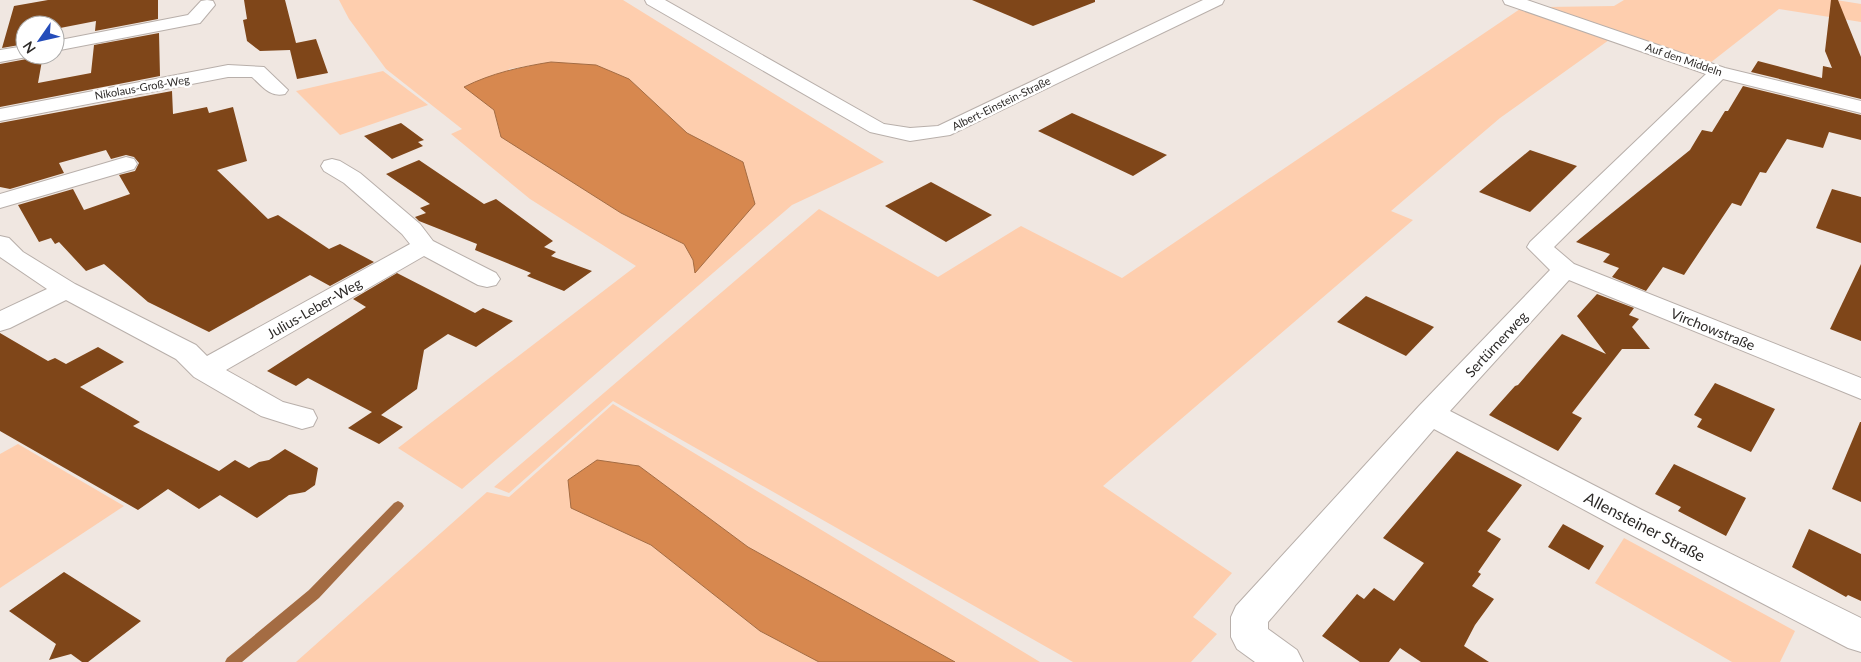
<svg xmlns="http://www.w3.org/2000/svg" width="1861" height="662" font-family="Lato,sans-serif">
  <rect width="100%" height="100%" fill="#f0e7e1"/>
  <g fill="#feceae" fill-rule="evenodd">
    <path d="M339 0H623L884 162 792 205 462 489 398 448 636 266 530 199 451 134 462 129 386 69 349 19ZM551 62 596 65 629 79 687 133 743 162 693 260 684 244 621 213 501 137 494 110 509 69Z"/>
    <path d="M1624 0H1836L1861 4V22L1779 9 1710 63 1547 7 1614 6Z"/>
    <path d="M1520 9 1609 40 1500 118 1391 211 1413 220 1103 486 1232 573 1193 617 1217 634 1191 662H1073L613 401 509 493 494 487 819 209 938 277 1021 226 1122 278Z"/>
    <path d="M383 71 428 105 340 135 296 91Z"/>
    <path d="M613 404 1040 662H955L748 547 639 466 572 508 651 545 760 631 819 662H296L487 492 509 497Z"/>
    <path d="M18 444 124 506 0 588V454Z"/>
    <path d="M1624 538 1795 631 1780 662H1732L1595 583Z"/>
  </g>
  <g fill="#d7884f" stroke="#a46c43">
    <path d="M551 62 596 65 629 79 687 133 743 162 755 204 695 273 693 260 684 244 621 213 501 137 494 110 464 87C492 73 520 67 551 62Z"/>
    <path d="M597 460 639 466 748 547 955 662H819L760 631 651 545 571 508 568 480Z"/>
  </g>
  <g fill="none" stroke-linecap="round" stroke-linejoin="round">
    <path fill="#a46c43" fill-rule="evenodd" d="M398 501 402 503 404 506 402 509 319 598 242 662H225L227 658 309 590 394 503Z"/>
  </g>
  <g fill="#7f4619">
    <path d="M48 0H158V19L95 31 96 21 55 29V25H25V44L2 48 14 6Z"/>
    <path d="M244 0H285L296 43 316 39 328 73 297 79 290 50 260 51 247 41 243 20 247 19Z"/>
    <path d="M972 0H1095V2L1033 26Z"/>
    <path d="M1831 0H1838L1861 57V99L1751 72 1758 61 1822 78 1823 66 1832 68 1825 51Z"/>
    <path d="M159 33 160 76 0 107V64L32 58 34 55H43L38 83 91 73 94 45Z"/>
    <path d="M1743 86 1861 115V140L1829 132 1823 148 1787 139 1766 173 1760 172 1741 206 1732 203 1684 275 1663 267 1646 291 1612 277 1619 268 1603 262 1610 254 1576 242 1690 150 1702 130 1712 132 1725 111H1728Z"/>
    <path d="M172 91 173 114 207 107 209 113 233 107 247 161 217 170 268 219 278 215 329 249 340 244 374 262 330 286 310 275 209 332 148 302 104 264 86 271 59 242 55 244 51 238 39 242 18 205 73 189 84 210 130 194 119 175 135 171 139 163 134 157 126 155 111 159 106 150 59 163 64 173 10 189 0 187V123Z"/>
    <path d="M1072 113 1167 155 1133 176 1038 131Z"/>
    <path d="M401 123 424 140 418 142 423 146 392 159 364 136Z"/>
    <path d="M1530 150 1577 166 1530 212 1479 192Z"/>
    <path d="M419 160 484 204 496 199 553 241 544 247 556 252 551 256 592 271 564 291 527 276 531 273 475 250 477 244 419 221 415 217 426 213 420 208 430 204 386 174Z"/>
    <path d="M931 182 992 215 946 242 885 206Z"/>
    <path d="M1832 189 1861 197V243L1816 228Z"/>
    <path d="M1861 264V341L1830 329Z"/>
    <path d="M397 273 475 313 483 308 513 321 476 347 448 334 424 350 417 389 381 415 403 427 379 444 348 428 372 412 308 378 296 386 267 371 366 307 353 299Z"/>
    <path d="M1597 294 1634 308 1629 315 1639 319 1632 327 1650 349H1622L1572 413 1582 418 1558 451 1489 415 1515 386 1518 385 1562 334 1606 354 1577 316Z"/>
    <path d="M1366 296 1434 327 1406 356 1337 322Z"/>
    <path d="M0 333 48 361 55 358 66 364 98 347 124 362 80 387 140 422 133 426 219 471 235 460 249 468 259 462 269 460 285 449 318 468 315 485 305 492 289 495 257 518 220 495 199 509 168 489 138 510 0 431Z"/>
    <path d="M1715 383 1775 409 1751 452 1697 427 1702 419 1694 415Z"/>
    <path d="M1860 422H1861V502L1832 489Z"/>
    <path d="M1457 451 1522 485 1487 531 1501 539 1478 572 1481 574 1472 586 1494 599 1475 625 1464 646 1489 662H1421L1400 648 1389 662H1360L1322 636 1357 594 1364 599 1374 588 1394 601 1424 563 1383 538Z"/>
    <path d="M1674 464 1746 498 1726 536 1678 511 1681 507 1655 494Z"/>
    <path d="M1563 524 1604 546 1589 570 1548 547Z"/>
    <path d="M1809 529 1861 554V601L1848 595 1846 597 1792 567Z"/>
    <path d="M64 572 141 621 88 662H82L71 654 49 660 56 644 9 611Z"/>
  </g>
  <g fill="none" stroke-linecap="round" stroke-linejoin="round">
    <defs>
      <g id="minor">
        <path d="M207 0 213 1 215 5 200 23 55 51V41L188 15 201 1Z"/>
        <path d="M645 0H665L884 124 910 128 938 126 1203 0H1224L1222 4 950 135 910 141 870 132 647 4Z"/>
        <path d="M1503 0H1527L1725 68 1861 101V113L1723 79 1554 247 1574 264 1861 378V399L1569 280 1450 411 1642 510 1861 618V652L1848 648 1618 528 1434 429 1268 622V629L1297 650 1303 662H1255L1237 649 1231 637V617L1236 606 1419 406 1550 270 1527 247 1530 242 1706 74 1505 4Z"/>
        <path d="M25 46V55L32 56 0 62V50Z"/>
        <path d="M228 65 264 67 288 90 285 94C270 98 262 86 252 77H228L0 121V109Z"/>
        <path d="M126 157 134 159 137 164 134 169 0 208V194Z"/>
        <path d="M332 159 340 161 360 173 420 224 433 241 496 273 500 279 496 285 487 287 478 285 424 256 226 370 283 402 313 410 317 418 313 426 302 429 261 416 194 377 176 359 66 300 10 328 0 331V311L47 289 0 257V236L9 238 23 252 75 284 196 345 207 356 410 244 402 234 344 183 324 171 321 166 324 161Z"/>
      </g>
    </defs>
    <use href="#minor" stroke="#b8afaa" stroke-width="2"/>
    <use href="#minor" fill="#fff" fill-rule="evenodd"/>
  </g>
  <g text-anchor="middle" dominant-baseline="central" stroke-width="5" stroke-linejoin="round" paint-order="stroke">
    <g font-size="11" fill="#2d2a28" stroke="#fff">
      <text transform="translate(1684 59) rotate(19)">Auf den Middeln</text>
      <text transform="translate(142 87) rotate(-10)">Nikolaus-Groß-Weg</text>
      <text transform="translate(1001 103) rotate(-26)">Albert-Einstein-Straße</text>
    </g>
    <g font-size="14" fill="#2d2a28" stroke="#fff">
      <text transform="translate(314 308) rotate(-30)">Julius-Leber-Weg</text>
      <text transform="translate(1713 329) rotate(22)">Virchowstraße</text>
      <text transform="translate(1496 344) rotate(-47)">Sertürnerweg</text>
    </g>
    <g font-size="16" fill="#2d2a28" stroke="#fff">
      <text transform="translate(1645 526) rotate(27)">Allensteiner Straße</text>
    </g>
  </g>
  <g transform="translate(40 40) rotate(236)"><circle r="24" fill="#ffffff" stroke="#abaaa9"/>
  <path d="M0-4L9 19L0 12L-9 19Z" fill="#244cba"/>
  <text y="-8" font-size="14" font-weight="bold" text-anchor="middle" fill="#2d2a28">N</text>
  </g>
</svg>
